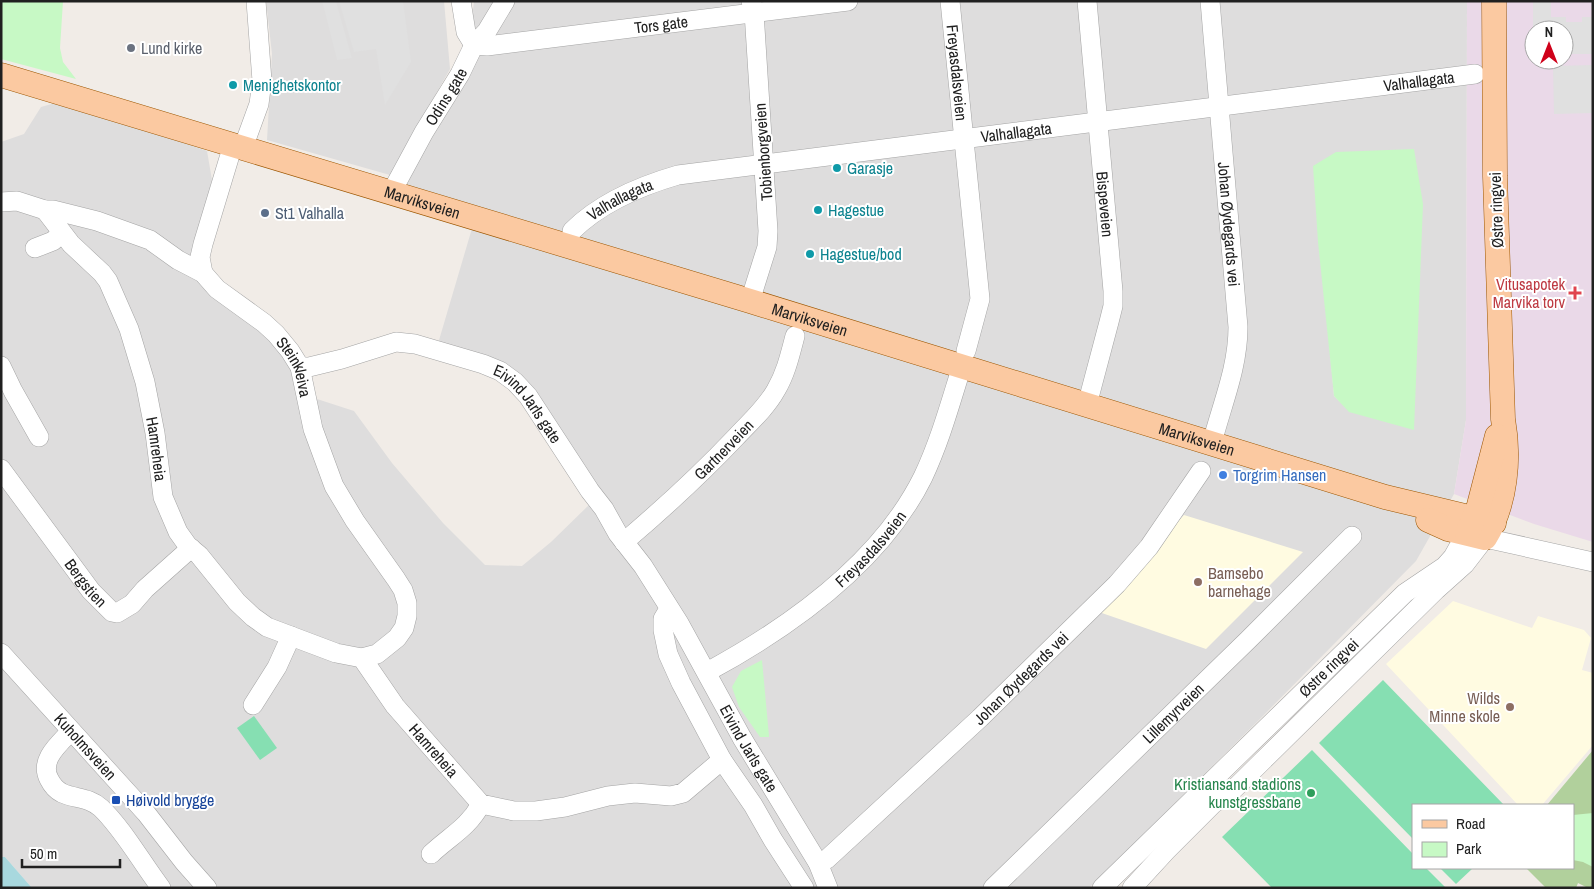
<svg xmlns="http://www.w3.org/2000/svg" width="1594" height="889" font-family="'Archivo Narrow',sans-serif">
  <rect width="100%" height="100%" fill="#f1ece7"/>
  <g fill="#dedddd" fill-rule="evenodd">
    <path d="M266 1H444L450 69 390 175 267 140 272 54Z"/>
    <path d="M474 1H1467L1466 420 1454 494 1416 561 1256 723 1089 888H32L5 857H1V142L24 134 41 107 62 101 207 151 212 180 195 255 215 288 277 334 317 399 354 411 392 463 443 523 485 565 522 566 551 542 591 503 508 375 437 347 478 208 403 191 428 140 466 75ZM1327 318 1350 412 1334 396Z"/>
  </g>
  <path fill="#ead9e8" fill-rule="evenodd" d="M1467 1H1593V542L1534 524 1454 494 1466 420ZM1534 30H1564V60H1534Z"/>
  <g fill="#fffbe1">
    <path d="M1184 515 1303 552 1206 649 1096 611Z"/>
    <path d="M1453 601 1532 628 1538 616 1584 630 1591 638 1582 670 1593 673V745L1542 805H1518L1386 664Z"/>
  </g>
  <path fill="#b1d09c" d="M1593 750V888H1588L1578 883 1576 888H1546L1526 868H1573V805H1547Z"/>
  <g fill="#c7f9c5">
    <path d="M1 1H63L60 48 63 62 76 79 1 59Z"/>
    <path d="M1414 149 1423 204 1414 430 1349 412 1334 396 1318 242 1313 166 1336 152Z"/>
    <path d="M762 660 769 736V737H760L739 707 732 687 741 671Z"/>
    <path d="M1593 813V867L1583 862 1573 860V815Z"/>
  </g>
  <g fill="#86dfb2">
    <path d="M1383 680 1504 805H1413V839L1319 743Z"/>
    <path d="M254 716 277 748 260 760 237 728Z"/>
    <path d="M1312 750 1413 854V868H1426L1446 888H1272L1222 837Z"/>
    <path d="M1440 868H1473L1456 884Z"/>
  </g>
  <g fill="#e0e0e0">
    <path d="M322 1H336L352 58 337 60Z"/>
    <path d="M339 1H403L411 62 385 105 376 49 354 52Z"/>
    <path d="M1533 1H1551V17H1566V22H1582V17H1593V54H1564V30H1534L1533 55Z"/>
    <path d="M1593 65V113L1554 114 1553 66Z"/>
  </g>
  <path fill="#a8d8de" d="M1 857H5L32 888H1Z"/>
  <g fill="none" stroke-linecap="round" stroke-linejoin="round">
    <defs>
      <g id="minor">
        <path id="s1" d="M461 1 466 32 474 45 487 46 848 1"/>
        <path id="s2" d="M950 1 980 299 966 351"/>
        <path id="s3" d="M1087 1 1113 291V306L1109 322 1087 405"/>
        <path id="s4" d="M1210 1 1238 327C1238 368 1222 404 1212 443"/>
        <path d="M243 148 259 104 262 81 256 1"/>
        <path id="s5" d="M391 193 424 132 460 74 474 45 487 31 505 1"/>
        <path id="s6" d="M1 202 17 201 45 210H53L97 221 150 240 178 260 203 273 217 289 264 323 276 334 290 351 300 367 313 429 334 486 355 521 396 579 403 590 407 603V616L404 628 397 638 377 654 362 658"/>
        <path id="s7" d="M45 210 71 244 102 273 108 281 129 329 145 382 155 433 163 497 178 532 188 546 199 555 237 602 253 617 267 627 336 653 362 658 395 706 481 804 514 811H536L565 807 608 796 635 793 671 796 683 793 722 760"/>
        <path id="s8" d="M572 231C600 203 640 186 678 175L1475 74"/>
        <path d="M35 248 53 241 62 233"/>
        <path d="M203 273 200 257 203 244 233 145"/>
        <path d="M750 301 767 247 768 231 754 12 751 1"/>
        <path d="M1 366 13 391 39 437"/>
        <path id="s9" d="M300 367H309L342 359 396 342 415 344 483 364 500 371 515 382 528 396 590 491 604 509 618 534 643 566 679 623 742 738 818 863 828 888"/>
        <path id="s10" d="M1 469 91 591 112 612 117 613 132 604 145 589 191 548"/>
        <path id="s11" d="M624 542C664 508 701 474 736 437 750 422 766 408 776 390 786 373 790 355 795 336"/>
        <path d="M669 609 663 619V630L668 654 681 683 722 760 753 805 773 840 804 888"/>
        <path id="s12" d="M1 653 146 813 184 862 207 888"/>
        <path id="s13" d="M707 672C790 627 880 564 923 477 940 441 950 404 962 366"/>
        <path d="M253 705 277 667 291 636"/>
        <path d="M71 731C59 744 39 760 49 779 52 785 56 790 62 793 75 799 89 797 101 808 123 829 142 863 161 888"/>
        <path d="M431 854C450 836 468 828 481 804"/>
        <path id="s14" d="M818 863 827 859 980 718 1117 584 1149 547 1201 471"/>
        <path id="s15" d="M993 888 1248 640 1352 536"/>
        <path id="s16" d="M1102 888 1405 593 1445 566 1453 557 1466 534"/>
        <path d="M1132 888 1166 851 1213 804 1235 788 1436 590 1465 564 1485 538 1593 562"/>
      </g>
      <g id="major">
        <path id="s17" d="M1 75 750 301 1385 497 1494 523"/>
        <path d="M1428 520 1448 529 1485 538C1506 504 1510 458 1503 419L1495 176 1494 1"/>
        <path d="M1467 533 1478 509 1497 436"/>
      </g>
    </defs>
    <use href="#minor" stroke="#a4a4a4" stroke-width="20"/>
    <use href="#major" stroke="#9c5601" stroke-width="25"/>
    <use href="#minor" stroke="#fff" stroke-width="19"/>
    <use href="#major" stroke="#fbc9a1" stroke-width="24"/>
  </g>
  <circle fill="#6b7280" stroke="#fff" stroke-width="2" cx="131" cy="48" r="5"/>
  <g fill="#0f9aa8" stroke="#fff" stroke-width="2">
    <circle cx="233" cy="85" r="5"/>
    <circle cx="837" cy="168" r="5"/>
    <circle cx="818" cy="210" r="5"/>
    <circle cx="810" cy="254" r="5"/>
  </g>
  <circle fill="#5c6f8a" stroke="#fff" stroke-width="2" cx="265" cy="213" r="5"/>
  <path fill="#e0444e" stroke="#fff" stroke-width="2" d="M1572.5 285.5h5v5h5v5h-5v5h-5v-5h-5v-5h5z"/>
  <circle fill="#3f7fe0" stroke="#fff" stroke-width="2" cx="1223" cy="475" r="5"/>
  <g fill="#8d6e63" stroke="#fff" stroke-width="2">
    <circle cx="1198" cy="582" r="5"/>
    <circle cx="1510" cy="707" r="5"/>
  </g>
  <circle fill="#2e9e5b" stroke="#fff" stroke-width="2" cx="1311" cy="793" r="5"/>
  <rect fill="#1a4fb4" stroke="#fff" stroke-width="2" x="111" y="795" width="10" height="10" rx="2.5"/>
  <g text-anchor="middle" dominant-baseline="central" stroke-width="4" stroke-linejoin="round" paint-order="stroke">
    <g font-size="16" fill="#202020" stroke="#fff">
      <text stroke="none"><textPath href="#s1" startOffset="235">Tors gate</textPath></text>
      <text stroke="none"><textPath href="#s2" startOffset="72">Freyasdalsveien</textPath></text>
      <text stroke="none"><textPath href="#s8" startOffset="868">Valhallagata</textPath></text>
      <text stroke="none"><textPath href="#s5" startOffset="111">Odins gate</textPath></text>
      <text stroke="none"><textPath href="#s8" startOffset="462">Valhallagata</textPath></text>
      <text transform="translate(763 152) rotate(-94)">Tobienborgveien</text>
      <text stroke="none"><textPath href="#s8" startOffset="58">Valhallagata</textPath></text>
      <text stroke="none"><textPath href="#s17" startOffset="440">Marviksveien</textPath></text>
      <text stroke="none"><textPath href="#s3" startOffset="204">Bispeveien</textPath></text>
      <text transform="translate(1496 210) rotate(-92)">Østre ringvei</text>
      <text stroke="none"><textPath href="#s4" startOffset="224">Johan Øydegards vei</textPath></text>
      <text stroke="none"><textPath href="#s17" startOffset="845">Marviksveien</textPath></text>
      <text stroke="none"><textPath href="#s6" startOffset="352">Steinkleiva</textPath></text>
      <text stroke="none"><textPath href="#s9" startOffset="251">Eivind Jarls gate</textPath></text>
      <text stroke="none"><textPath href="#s17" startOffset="1250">Marviksveien</textPath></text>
      <text stroke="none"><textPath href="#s7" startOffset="271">Hamreheia</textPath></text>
      <text stroke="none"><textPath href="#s11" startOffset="136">Gartnerveien</textPath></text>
      <text stroke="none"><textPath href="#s13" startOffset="206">Freyasdalsveien</textPath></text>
      <text stroke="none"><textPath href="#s10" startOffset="142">Bergstien</textPath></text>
      <text stroke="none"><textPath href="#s16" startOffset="316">Østre ringvei</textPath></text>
      <text stroke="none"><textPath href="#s14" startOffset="275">Johan Øydegards vei</textPath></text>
      <text stroke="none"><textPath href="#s15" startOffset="251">Lillemyrveien</textPath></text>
      <text stroke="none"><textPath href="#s12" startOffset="126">Kuholmsveien</textPath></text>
      <text stroke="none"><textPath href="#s9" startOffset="662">Eivind Jarls gate</textPath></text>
      <text stroke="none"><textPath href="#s7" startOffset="706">Hamreheia</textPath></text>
    </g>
    <g font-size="16" fill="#5b616d" stroke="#fff" text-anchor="start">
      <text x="141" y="48">Lund kirke</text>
    </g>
    <g font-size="16" fill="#0d838f" stroke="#fff" text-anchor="start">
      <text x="243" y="85">Menighetskontor</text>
      <text x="847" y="168">Garasje</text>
      <text x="828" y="210">Hagestue</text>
      <text x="820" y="254">Hagestue/bod</text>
    </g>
    <g font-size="16" fill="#4e5e75" stroke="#fff" text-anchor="start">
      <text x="275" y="213">St1 Valhalla</text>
    </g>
    <g font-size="16" fill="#be3a42" stroke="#fff" text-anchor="end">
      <text x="1565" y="284">Vitusapotek<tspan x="1565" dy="18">Marvika torv</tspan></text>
    </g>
    <g font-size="16" fill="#366cbe" stroke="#fff" text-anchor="start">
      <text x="1233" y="475">Torgrim Hansen</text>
    </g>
    <g font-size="16" fill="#785e54" stroke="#fff" text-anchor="start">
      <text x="1208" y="573">Bamsebo<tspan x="1208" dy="18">barnehage</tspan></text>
      <text x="1500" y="698" text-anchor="end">Wilds<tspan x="1500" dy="18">Minne skole</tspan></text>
    </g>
    <g font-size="16" fill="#27864d" stroke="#fff" text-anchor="end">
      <text x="1301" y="784">Kristiansand stadions<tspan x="1301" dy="18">kunstgressbane</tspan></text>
    </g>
    <g font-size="16" fill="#164399" stroke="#fff" text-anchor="start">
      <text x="126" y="800">Høivold brygge</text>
    </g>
  </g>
  <rect width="1594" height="889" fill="none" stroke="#202020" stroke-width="5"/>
  <rect x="1412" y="804" width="162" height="65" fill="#ffffff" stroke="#a6a6a6"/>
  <rect x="1422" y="820" width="25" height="8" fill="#fbc9a1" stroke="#a6a6a6"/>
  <text x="1456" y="829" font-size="15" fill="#202020">Road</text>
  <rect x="1422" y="842" width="25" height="15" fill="#c7f9c5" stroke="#a6a6a6"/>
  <text x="1456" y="854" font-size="15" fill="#202020">Park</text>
  <g transform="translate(1549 45)"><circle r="24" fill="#ffffff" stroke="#a6a6a6"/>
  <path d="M0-4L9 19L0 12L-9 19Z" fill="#cf011a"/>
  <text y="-8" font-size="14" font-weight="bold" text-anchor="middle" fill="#202020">N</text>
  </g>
  <path d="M22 859v8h98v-8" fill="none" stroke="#202020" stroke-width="2.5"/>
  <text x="30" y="859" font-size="15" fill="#202020" stroke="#ffffff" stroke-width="4" paint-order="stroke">50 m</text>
</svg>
